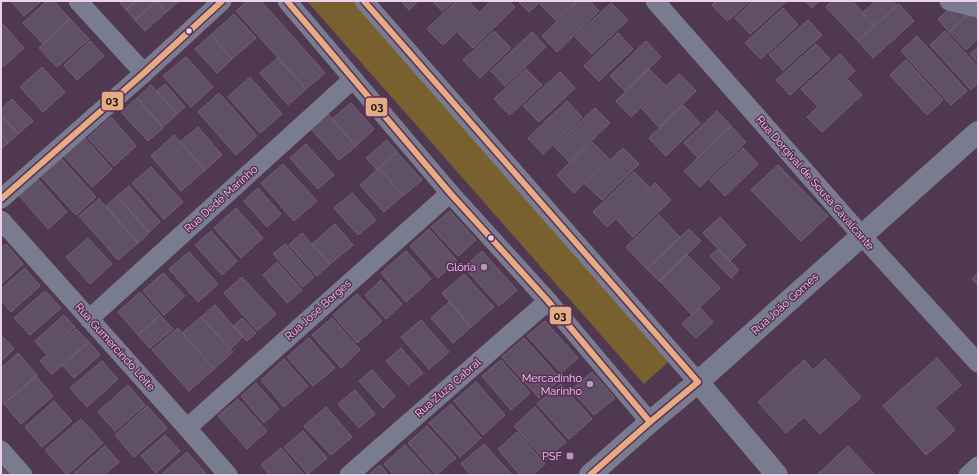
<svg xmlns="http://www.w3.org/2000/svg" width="979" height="476" font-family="Raleway,sans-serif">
  <rect width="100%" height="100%" fill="#503850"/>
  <path fill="#78612e" d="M307 1H357L674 357 644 384Z"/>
  <g fill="#605065" stroke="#746279">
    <path d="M11 1H41L24 16Z"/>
    <path d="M47 1H54L70 19 43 44 23 23Z"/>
    <path d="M119 1H136L126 10Z"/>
    <path d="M136 1H157L135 20 126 10Z"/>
    <path d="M156 1H179L166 12Z"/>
    <path d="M157 1 166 12 145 31 135 20Z"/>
    <path d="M248 1H261L325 73 306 89 236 11Z"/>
    <path d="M401 1H418L409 10Z"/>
    <path d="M432 1H453L442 11Z"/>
    <path d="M456 1H468L478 11 443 45 427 29Z"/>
    <path d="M491 1H509L515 7 473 48 458 33Z"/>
    <path d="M518 1H541L529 12Z"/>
    <path d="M543 1H577L556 20 540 4Z"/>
    <path d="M578 1H590L599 11 557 52 542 36Z"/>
    <path d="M716 1H750L727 21 712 5Z"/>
    <path d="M753 1H787L750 34 735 18Z"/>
    <path d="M805 1H819L812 8Z"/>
    <path d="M832 1H852L875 26 858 41 826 7Z"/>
    <path d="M876 1H893L897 6 875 26 862 13Z"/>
    <path d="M611 3 628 20 592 54 575 37Z"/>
    <path d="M956 3 968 15 949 32 938 19Z"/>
    <path d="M899 4 914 21 873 58 858 41Z"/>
    <path d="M783 8 798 25 761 59 745 43Z"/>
    <path d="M971 12 978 19V39L966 50 949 32Z"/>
    <path d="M234 14 256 38 232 59 211 35Z"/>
    <path d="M70 19 89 39 57 67 39 48Z"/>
    <path d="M808 20 822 35 783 70 769 55Z"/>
    <path d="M1 22 24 48 3 67 1 65Z"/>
    <path d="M494 31 511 48 480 78 463 60Z"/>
    <path d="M945 31 978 67V83L971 90 930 45Z"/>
    <path d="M532 32 546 47 505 86 491 71Z"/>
    <path d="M618 33 633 49 599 81 584 66Z"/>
    <path d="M211 35 232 59 217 73 195 49Z"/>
    <path d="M917 36 967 91 951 105 901 51Z"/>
    <path d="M90 41 104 56 77 80 64 65Z"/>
    <path d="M646 41 661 57 625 91 610 76Z"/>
    <path d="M816 44 830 59 790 95 776 80Z"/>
    <path d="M978 47V63L970 54Z"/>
    <path d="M840 54 855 71 817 106 801 89Z"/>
    <path d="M186 57 213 87 191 107 163 76Z"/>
    <path d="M278 58 306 89 288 105 260 73Z"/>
    <path d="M906 60 943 100 927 115 890 75Z"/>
    <path d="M42 67 65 92 43 112 20 87Z"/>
    <path d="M526 69 542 85 510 115 494 99Z"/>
    <path d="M649 69 665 85 631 117 616 101Z"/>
    <path d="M560 72 575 88 539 122 523 106Z"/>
    <path d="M679 74 696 91 659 127 642 109Z"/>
    <path d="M250 77 282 114 260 133 228 97Z"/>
    <path d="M848 80 862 95 822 132 807 117Z"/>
    <path d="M165 84 185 107 177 114 157 91Z"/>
    <path d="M151 85 177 114 163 127 137 98Z"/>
    <path d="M219 93 257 136 236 155 198 112Z"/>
    <path d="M137 98 163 128 148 141 121 112Z"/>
    <path d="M12 99 33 121 18 134 1 115V109Z"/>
    <path d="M567 101 582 117 543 154 528 138Z"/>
    <path d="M351 103 374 129 356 146 332 119Z"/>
    <path d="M683 105 700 123 666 156 649 138Z"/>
    <path d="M595 108 610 123 569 162 554 146Z"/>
    <path d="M717 111 731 126 698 158 684 143Z"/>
    <path d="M327 113 356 146 339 160 310 128Z"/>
    <path d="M1 115 18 134 8 143 1 134Z"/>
    <path d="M111 117 136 146 114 166 88 138Z"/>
    <path d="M731 126 746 142 700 187 684 171Z"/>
    <path d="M198 127 222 155 205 170 180 142Z"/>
    <path d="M1 134 8 143 1 149Z"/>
    <path d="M174 135 205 170 181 191 151 156Z"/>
    <path d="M84 137 112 169 92 187 64 156Z"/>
    <path d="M387 140 397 152 377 170 366 158Z"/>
    <path d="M592 142 609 159 574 193 557 175Z"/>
    <path d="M306 144 334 175 318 189 290 158Z"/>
    <path d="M623 148 639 164 602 200 585 184Z"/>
    <path d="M743 148 758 164 725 196 710 180Z"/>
    <path d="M397 152 422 180 403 196 379 168Z"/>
    <path d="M59 156 96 197 76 215 38 173Z"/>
    <path d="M283 164 317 201 294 221 261 183Z"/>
    <path d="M778 165 828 216 801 241 751 190Z"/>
    <path d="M151 167 183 202 164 219 132 183Z"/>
    <path d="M379 168 403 195 384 212 360 185Z"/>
    <path d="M634 172 649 187 607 227 593 212Z"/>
    <path d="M36 177 67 212 48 229 17 193Z"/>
    <path d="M655 183 671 200 633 237 617 220Z"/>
    <path d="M129 186 160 222 149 232 117 196Z"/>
    <path d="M258 188 281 214 267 227 244 201Z"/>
    <path d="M352 193 376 220 358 235 334 208Z"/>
    <path d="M117 196 149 233 138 243 106 206Z"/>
    <path d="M99 199 138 243 118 260 79 216Z"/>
    <path d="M236 208 263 238 241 258 214 228Z"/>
    <path d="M450 211 476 240 458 256 431 227Z"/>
    <path d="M659 215 680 237 647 269 626 247Z"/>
    <path d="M720 217 746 245 730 261 703 233Z"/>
    <path d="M335 224 353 245 330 264 312 244Z"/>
    <path d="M429 229 457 261 438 278 410 246Z"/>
    <path d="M689 229 701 241 659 281 647 269Z"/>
    <path d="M211 231 237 261 222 275 195 245Z"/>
    <path d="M302 233 330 264 317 276 289 245Z"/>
    <path d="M88 238 112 264 90 284 66 257Z"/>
    <path d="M6 244 23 264 1 284V248Z"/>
    <path d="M285 244 314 277 303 287 273 254Z"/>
    <path d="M718 249 739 270 731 278 710 256Z"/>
    <path d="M406 251 431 279 406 302 381 273Z"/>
    <path d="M482 251 517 290 499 306 464 267Z"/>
    <path d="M189 252 218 284 198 302 169 269Z"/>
    <path d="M687 255 720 288 692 315 660 281Z"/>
    <path d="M277 262 302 290 287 303 263 275Z"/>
    <path d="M25 268 40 286 11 312 1 300V289Z"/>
    <path d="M163 273 185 296 164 315 143 291Z"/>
    <path d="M978 273V286L972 279Z"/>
    <path d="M464 274 494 307 471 327 442 293Z"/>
    <path d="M242 277 276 314 257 331 224 293Z"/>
    <path d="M381 280 402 304 386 319 365 295Z"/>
    <path d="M45 291 61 308 30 335 14 318Z"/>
    <path d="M140 292 160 315 138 335 118 312Z"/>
    <path d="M357 294 382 321 357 343 333 315Z"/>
    <path d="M449 302 471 327 453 343 431 318Z"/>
    <path d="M215 305 243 337 230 349 201 317Z"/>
    <path d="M700 308 713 322 696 338 682 324Z"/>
    <path d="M64 315 75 327 46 354 35 341Z"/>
    <path d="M160 315 173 329 150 348 138 335Z"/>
    <path d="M201 317 233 352 214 369 182 333Z"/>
    <path d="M242 318 256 333 247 341 234 326Z"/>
    <path d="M332 318 360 350 341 368 312 335Z"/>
    <path d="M421 320 449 352 429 369 401 337Z"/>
    <path d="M545 321 578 358 561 373 527 336Z"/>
    <path d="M178 328 214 369 189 391 152 350Z"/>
    <path d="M76 329 89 342 52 374 40 361Z"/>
    <path d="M1 335 14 349 1 361Z"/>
    <path d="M309 338 335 368 313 386 287 357Z"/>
    <path d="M524 338 561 379 539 398 502 357Z"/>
    <path d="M89 342 100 355 74 378 62 365Z"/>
    <path d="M401 348 423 373 408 385 386 361Z"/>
    <path d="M18 353 37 375 4 404 1 401V368Z"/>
    <path d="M937 358 961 385 935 408 955 430 926 455 883 406Z"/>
    <path d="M284 359 308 386 284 407 261 380Z"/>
    <path d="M825 359 861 397 820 434 804 417 786 433 758 402 804 360 813 370Z"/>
    <path d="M501 360 530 393 511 410 482 376Z"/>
    <path d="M102 361 118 379 87 407 70 388Z"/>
    <path d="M372 370 395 396 383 408 359 381Z"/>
    <path d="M592 372 615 398 594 415 571 390Z"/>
    <path d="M36 376 53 396 21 424 4 404Z"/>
    <path d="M476 382 505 415 483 435 454 401Z"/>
    <path d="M256 383 279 409 264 423 241 396Z"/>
    <path d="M561 384 592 419 569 439 537 404Z"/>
    <path d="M128 385 145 405 115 431 98 412Z"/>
    <path d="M355 390 375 414 359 428 338 404Z"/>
    <path d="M238 399 267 431 247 449 218 416Z"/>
    <path d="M54 401 72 421 42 447 25 427Z"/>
    <path d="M451 404 481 438 460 457 429 423Z"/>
    <path d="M147 406 167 428 134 457 115 435Z"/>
    <path d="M326 407 352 437 331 455 304 426Z"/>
    <path d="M535 407 566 442 545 460 514 426Z"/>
    <path d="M81 419 103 443 67 475 45 450Z"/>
    <path d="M427 426 456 458 436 475 408 443Z"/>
    <path d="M303 431 327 458 308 474 284 447Z"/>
    <path d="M517 432 545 464 532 475H520L498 449Z"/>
    <path d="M165 435 180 451 156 473 141 456Z"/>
    <path d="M484 444 512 475H471L461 464Z"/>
    <path d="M405 445 432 475H394L384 464Z"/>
    <path d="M105 446 119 462 104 475H72Z"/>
    <path d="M848 446 875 475H819L818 474Z"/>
    <path d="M281 448 304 475H270L261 465Z"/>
    <path d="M187 452 207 475H161Z"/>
    <path d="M380 465 388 475H368Z"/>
    <path d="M1 467 8 475H1Z"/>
  </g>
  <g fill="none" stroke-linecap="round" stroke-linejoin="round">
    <g stroke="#797b8e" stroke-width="19">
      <path d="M78 1 144 73"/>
      <path d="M287 1 450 193 548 301 650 422"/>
      <path d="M364 1 698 382"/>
      <path d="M655 1 862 236 978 363"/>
      <path d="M949 1 978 8"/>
      <path d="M1 199 144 73 222 1"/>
      <path d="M1 220 187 428 228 475"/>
      <path d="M89 319 353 79"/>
      <path d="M187 428 450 193"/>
      <path d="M1 450 23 475"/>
      <path d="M349 475 548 301"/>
      <path d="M968 475 978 466"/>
    </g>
    <g stroke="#797b8e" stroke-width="22">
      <path d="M698 382 777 475"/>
      <path d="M590 475 650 422 698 382 978 132"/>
    </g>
    <defs>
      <g id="bus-1">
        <path d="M287 1 450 193 548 301 650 422"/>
        <path d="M364 1 698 382 650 422 590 475"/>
        <path d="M1 199 144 73 222 1"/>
      </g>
    </defs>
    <use href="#bus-1" stroke="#5b2e5a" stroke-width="9"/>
    <use href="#bus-1" stroke="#e5ac83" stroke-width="6"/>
  </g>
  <g fill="#ecd1ea" stroke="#5b2e5a" stroke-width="1.5">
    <circle cx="189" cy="31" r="3.5"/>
    <circle cx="491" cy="238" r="3.5"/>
  </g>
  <g fill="#b59bb4" stroke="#5b2e5a" stroke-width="1.5">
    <circle cx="484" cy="267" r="4"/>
    <circle cx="590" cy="384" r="4"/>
    <rect x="566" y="452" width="8" height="8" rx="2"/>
  </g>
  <g text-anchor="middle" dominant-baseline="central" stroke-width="3" stroke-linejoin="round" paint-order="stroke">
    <g font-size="11" fill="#ecd1ea" stroke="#5b2e5a">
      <text transform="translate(815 183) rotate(49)">Rua Dorgival de Sousa Cavalcante</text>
      <text transform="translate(221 199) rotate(-42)">Rua Dedé Marinho</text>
      <text transform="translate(785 304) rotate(-42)">Rua João Gomes</text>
      <text transform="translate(318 310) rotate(-42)">Rua José Borges</text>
      <text transform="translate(115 347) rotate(48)">Rua Gumercindo Leite</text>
      <text transform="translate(448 388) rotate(-41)">Rua Zuza Cabral</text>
    </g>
    <g font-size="11" fill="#ecd1ea" stroke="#5b2e5a" text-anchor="end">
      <text x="476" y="267">Glória</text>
      <text x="582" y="378">Mercadinho<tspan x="582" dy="13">Marinho</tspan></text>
      <text x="562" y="456">PSF</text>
    </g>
  </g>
  <g stroke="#5b2e5a" stroke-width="1.5">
    <rect x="101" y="91" width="23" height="20" rx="4" fill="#e5ac83"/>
    <rect x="365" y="97" width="23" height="20" rx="4" fill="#e5ac83"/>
    <rect x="549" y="306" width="23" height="19" rx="4" fill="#e5ac83"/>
  </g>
  <g font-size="11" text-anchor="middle" font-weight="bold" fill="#111">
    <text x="112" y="105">03</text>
    <text x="377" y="111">03</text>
    <text x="560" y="320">03</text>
  </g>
  <rect width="979" height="476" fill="none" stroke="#ecd1ea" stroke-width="4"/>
</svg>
